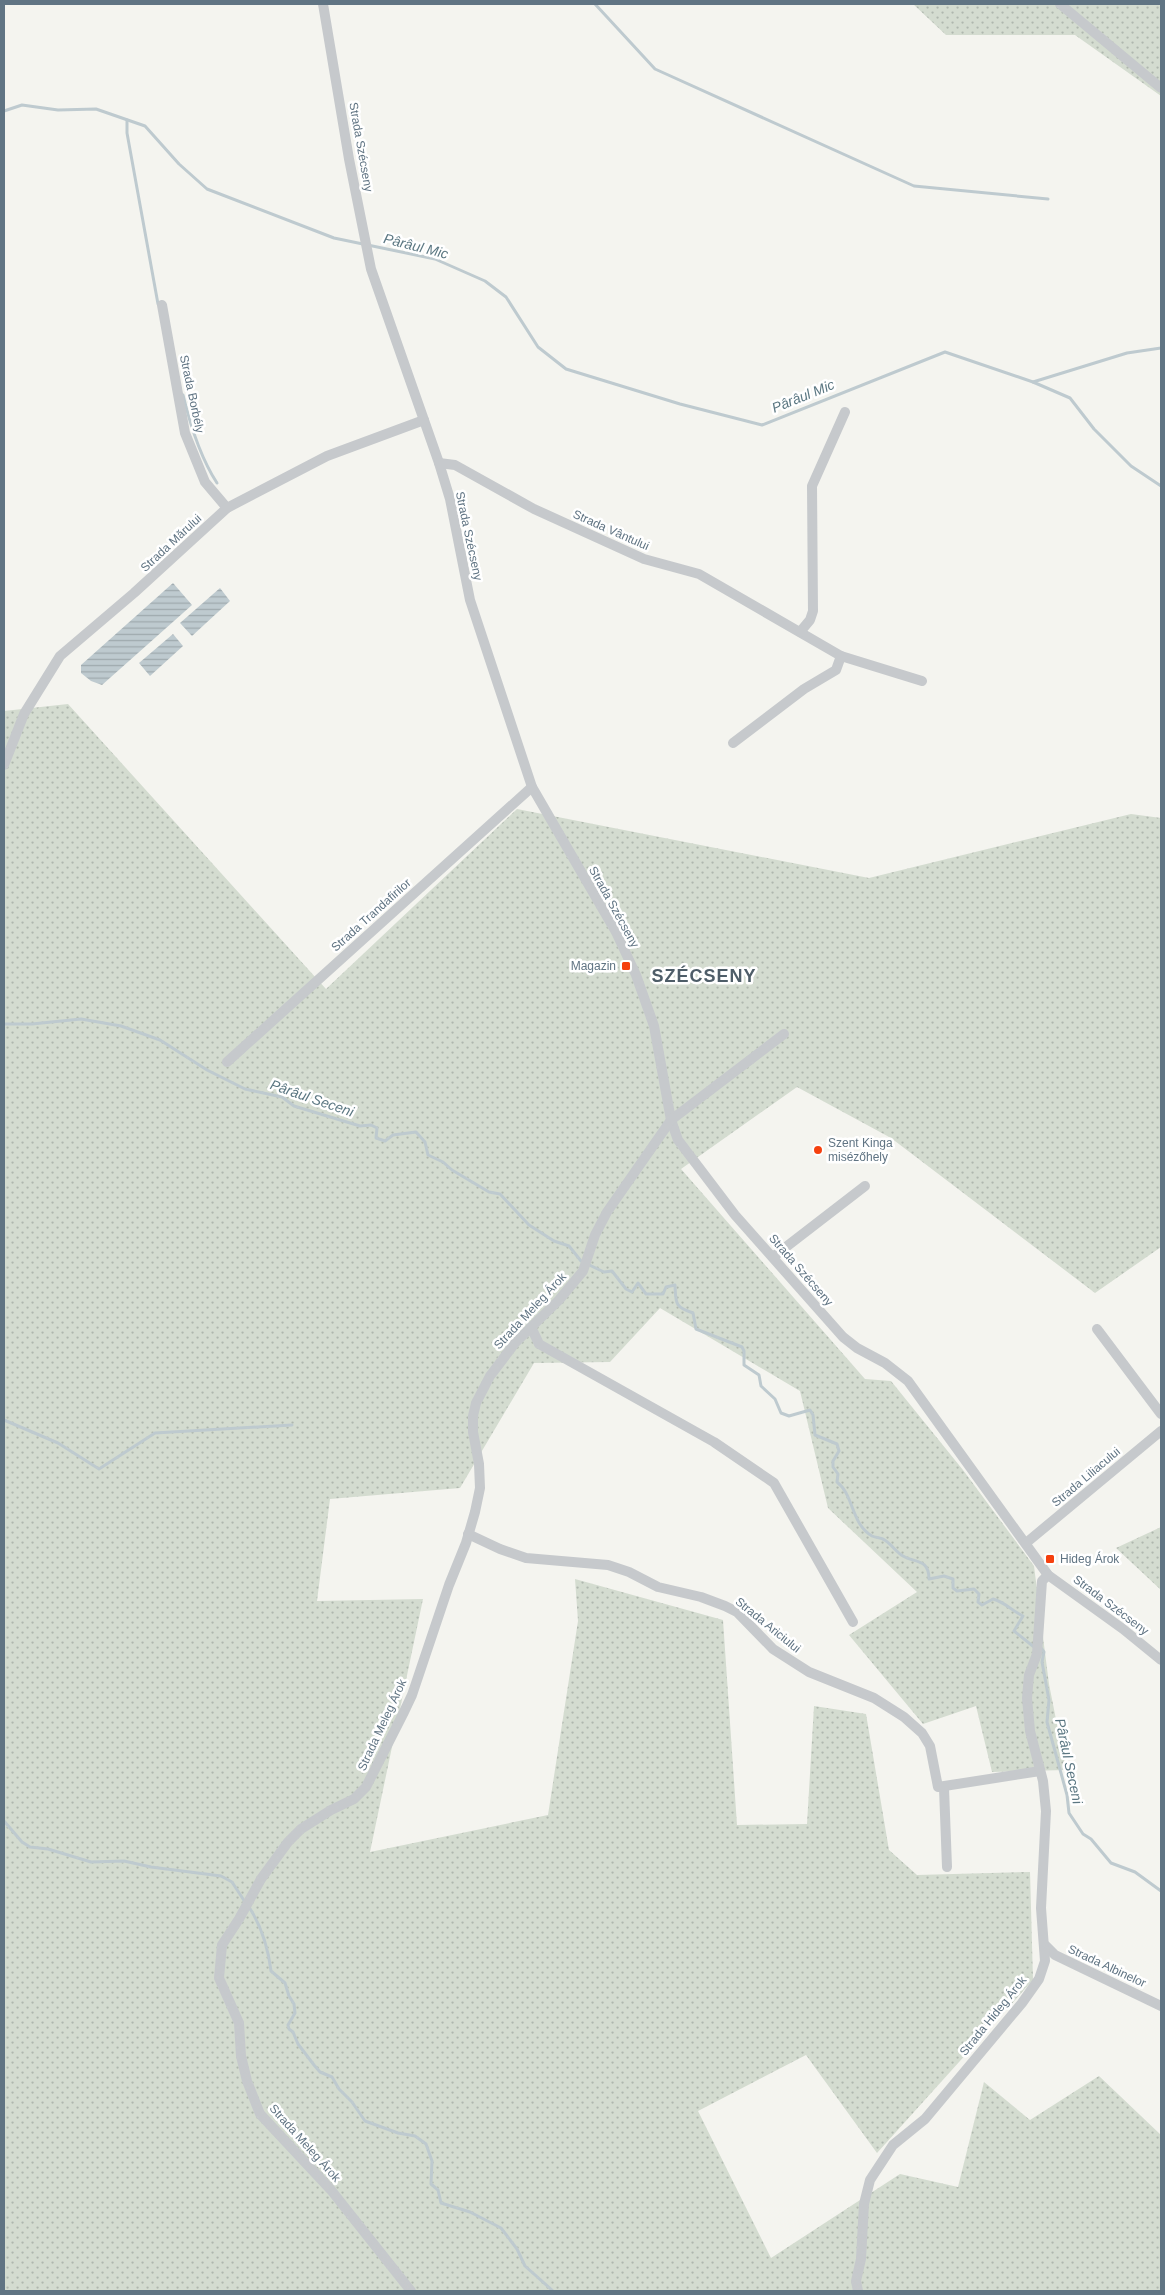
<svg xmlns="http://www.w3.org/2000/svg" width="1165" height="2295" font-family="Helvetica,sans-serif">
  <defs>
    <pattern id="grass-dots" width="8" height="8" patternUnits="userSpaceOnUse" patternTransform="scale(1.25)"><rect width="8" height="8" fill="#d4dcd0"/><path d="M2 2h.1M6 6h.1" fill="none" stroke="#afb7ae" stroke-width="1.8" stroke-linecap="round"/></pattern>
    <pattern id="water-rules" width="6" height="5" patternUnits="userSpaceOnUse" patternTransform="scale(1.25)"><rect width="6" height="5" fill="#becacf"/><path d="M0 2.5h6" fill="none" stroke="#9ea9ad"/></pattern>
  </defs>
  <rect width="100%" height="100%" fill="#f4f4ef"/>
  <g fill="url(#grass-dots)">
    <path d="M913 4H1161V96L1075 35H946Z"/>
    <path d="M68 704 326 989 517 809 869 878 1131 814 1161 818V1247L1095 1293 891 1138 797 1087 681 1169 865 1379 891 1381 963 1470 1034 1566 1049 1684 1066 1770 992 1772 976 1706 923 1724 849 1635 917 1592 828 1508 800 1391 660 1308 610 1362 534 1363 460 1488 330 1499 317 1601 423 1599 370 1852 548 1815 578 1621 575 1579 723 1620 737 1825 807 1824 814 1706 866 1714 889 1850 917 1875 1030 1872 1033 1980 877 2153 806 2055 698 2111 771 2258 900 2174 958 2187 984 2082 1030 2120 1099 2076 1161 2135V2291H4V711Z"/>
    <path d="M1161 1527V1590L1116 1548Z"/>
  </g>
  <g fill="url(#water-rules)">
    <path d="M173 583 192 605 102 685 91 681 81 673V665Z"/>
    <path d="M220 588 230 601 192 636 180 623Z"/>
    <path d="M173 634 183 646 150 676 139 663Z"/>
  </g>
  <g fill="none" stroke-linecap="round" stroke-linejoin="round">
    <g stroke="#becacf" stroke-width="3">
      <path d="M595 4 655 69 914 186 1048 199"/>
      <path d="M4 111 22 105 58 110 96 109 145 126 179 164 207 189 334 238 435 259 485 281 506 297 538 347 566 369 680 404 762 425 945 352 1033 382 1070 398 1094 429 1131 466 1161 486"/>
      <path d="M127 120V133L158 304"/>
      <path d="M1033 382 1127 353 1161 348"/>
      <path d="M183 395C190 424 200 457 217 483"/>
      <path d="M4 1024H32L81 1019 121 1026 160 1040 207 1070 245 1089 282 1097 294 1106 360 1126 371 1125 377 1128 376 1138 385 1141 393 1135 416 1132 425 1142 428 1155 443 1162 452 1170 489 1192 500 1194 529 1225 554 1241 569 1246 581 1261 604 1272 612 1271 626 1289 632 1292 638 1283 646 1294H663L666 1287 675 1285C676 1303 674 1307 693 1313L696 1329 742 1347 744 1351V1365L759 1375 761 1386 775 1399 781 1413 789 1416 810 1410 813 1415 815 1435 837 1444 839 1451 833 1461V1467L838 1474 837 1482C854 1495 851 1524 872 1536 876 1538 882 1537 886 1541 892 1545 896 1552 903 1556 914 1563 929 1558 929 1579L944 1576 953 1579V1588L957 1591 974 1589 979 1594 978 1602 982 1605 993 1599C1005 1602 1012 1611 1023 1616L1014 1631 1034 1647"/>
      <path d="M4 1420 58 1443 99 1469 155 1433 292 1425"/>
      <path d="M1041 1648 1044 1652 1042 1662 1049 1700 1047 1722 1067 1795 1069 1813 1083 1834 1091 1839 1111 1863 1135 1872 1161 1891"/>
      <path d="M4 1821 22 1842 30 1847 48 1849 91 1862 124 1861 151 1867 221 1876 232 1882 245 1902"/>
      <path d="M249 1907C262 1927 268 1947 271 1971L285 1983 289 1996 294 2004 295 2013 288 2025 289 2029 293 2032 298 2044 314 2065 320 2072 332 2077 339 2089 352 2102 365 2121 398 2133 415 2136 426 2144 432 2161 431 2184 438 2190 441 2203 470 2212 501 2228 517 2249 525 2266 553 2291"/>
    </g>
    <g stroke="#c6c9cc" stroke-width="10">
      <path d="M323 4 349 159 371 269 439 463 450 499 470 600 532 787 616 932 636 975 654 1026 671 1120 678 1140 735 1215 843 1337 857 1348 885 1363 908 1381 1048 1575 1123 1629 1161 1660"/>
      <path d="M1060 4 1161 88"/>
      <path d="M162 305 185 433 205 482 227 508"/>
      <path d="M439 463 455 465 534 509 644 559 699 574 841 656 922 681"/>
      <path d="M800 632 810 620 813 611 812 486 845 412"/>
      <path d="M733 743 804 689 836 670 841 656"/>
      <path d="M4 765 24 714 60 656 134 593 227 508 327 456 424 420"/>
      <path d="M227 1062 532 787"/>
      <path d="M773 1257 865 1186"/>
      <path d="M531 1327 539 1344 714 1442 774 1483 853 1622"/>
      <path d="M1097 1329 1161 1414"/>
      <path d="M468 1534 500 1549 526 1558 608 1565 629 1572 658 1587 701 1597 725 1606 737 1612 773 1649 809 1672 874 1698 904 1717 922 1733 930 1746 938 1787 1040 1771"/>
      <path d="M1026 1543 1161 1431"/>
      <path d="M944 1788 947 1867"/>
      <path d="M1045 1945 1055 1955 1161 2006"/>
      <path d="M411 2291 331 2190 260 2114 247 2081 241 2056 239 2023 219 1978 222 1945 239 1919 261 1879 288 1842 301 1829 331 1810 354 1799 366 1787 403 1714 412 1695 449 1585 466 1543 475 1512 480 1488 479 1464 473 1432V1416L476 1403 490 1376 515 1343 559 1300 583 1271 595 1235 607 1212 671 1120 784 1034"/>
      <path d="M858 2291 856 2281 861 2259 864 2204 870 2180 893 2145 925 2119 1022 2003 1039 1979 1045 1961 1041 1908 1046 1811 1043 1781 1030 1731 1027 1698 1029 1675 1037 1654 1042 1581 1048 1575"/>
    </g>
  </g>
  <g fill="#f5400e" stroke="#fff" stroke-width="2">
    <rect x="621" y="961" width="10" height="10" rx="2.5"/>
    <circle cx="818" cy="1150" r="5"/>
    <rect x="1045" y="1554" width="10" height="10" rx="2.5"/>
  </g>
  <g text-anchor="middle" dominant-baseline="central" stroke-width="5" stroke-linejoin="round" paint-order="stroke">
    <g font-size="12" fill="#607483" stroke="#fff">
      <text transform="translate(361 147) rotate(80)">Strada Szécseny</text>
      <text transform="translate(192 394) rotate(78)">Strada Borbély</text>
      <text transform="translate(611 530) rotate(24)">Strada Vântului</text>
      <text transform="translate(469 536) rotate(78)">Strada Szécseny</text>
      <text transform="translate(171 543) rotate(-43)">Strada Mărului</text>
      <text transform="translate(614 907) rotate(61)">Strada Szécseny</text>
      <text transform="translate(371 915) rotate(-42)">Strada Trandafirilor</text>
      <text transform="translate(801 1270) rotate(49)">Strada Szécseny</text>
      <text transform="translate(530 1311) rotate(-47)">Strada Meleg Árok</text>
      <text transform="translate(1086 1477) rotate(-40)">Strada Liliacului</text>
      <text transform="translate(1111 1605) rotate(37)">Strada Szécseny</text>
      <text transform="translate(768 1625) rotate(39)">Strada Ariciului</text>
      <text transform="translate(382 1725) rotate(-65)">Strada Meleg Árok</text>
      <text transform="translate(1107 1966) rotate(25)">Strada Albinelor</text>
      <text transform="translate(993 2016) rotate(-51)">Strada Hideg Árok</text>
      <text transform="translate(305 2143) rotate(48)">Strada Meleg Árok</text>
    </g>
    <g font-size="12" fill="#607483" stroke="#fff" text-anchor="start">
      <text x="616" y="966" text-anchor="end">Magazin</text>
      <text x="828" y="1143">Szent Kinga<tspan x="828" dy="14">misézőhely</tspan></text>
      <text x="1060" y="1559">Hideg Árok</text>
    </g>
    <g font-size="14" font-style="italic" fill="#5b7782" stroke="#fff">
      <text transform="translate(416 246) rotate(14)">Pârâul Mic</text>
      <text transform="translate(803 396) rotate(-22)">Pârâul Mic</text>
      <text transform="translate(312 1098) rotate(19)">Pârâul Seceni</text>
      <text transform="translate(1069 1761) rotate(78)">Pârâul Seceni</text>
    </g>
    <g font-size="18" font-weight="bold" letter-spacing="1" fill="#4e5d68" stroke="#fff">
      <text x="704" y="976">SZÉCSENY</text>
    </g>
  </g>
  <rect width="1165" height="2295" fill="none" stroke="#607483" stroke-width="10"/>
</svg>
